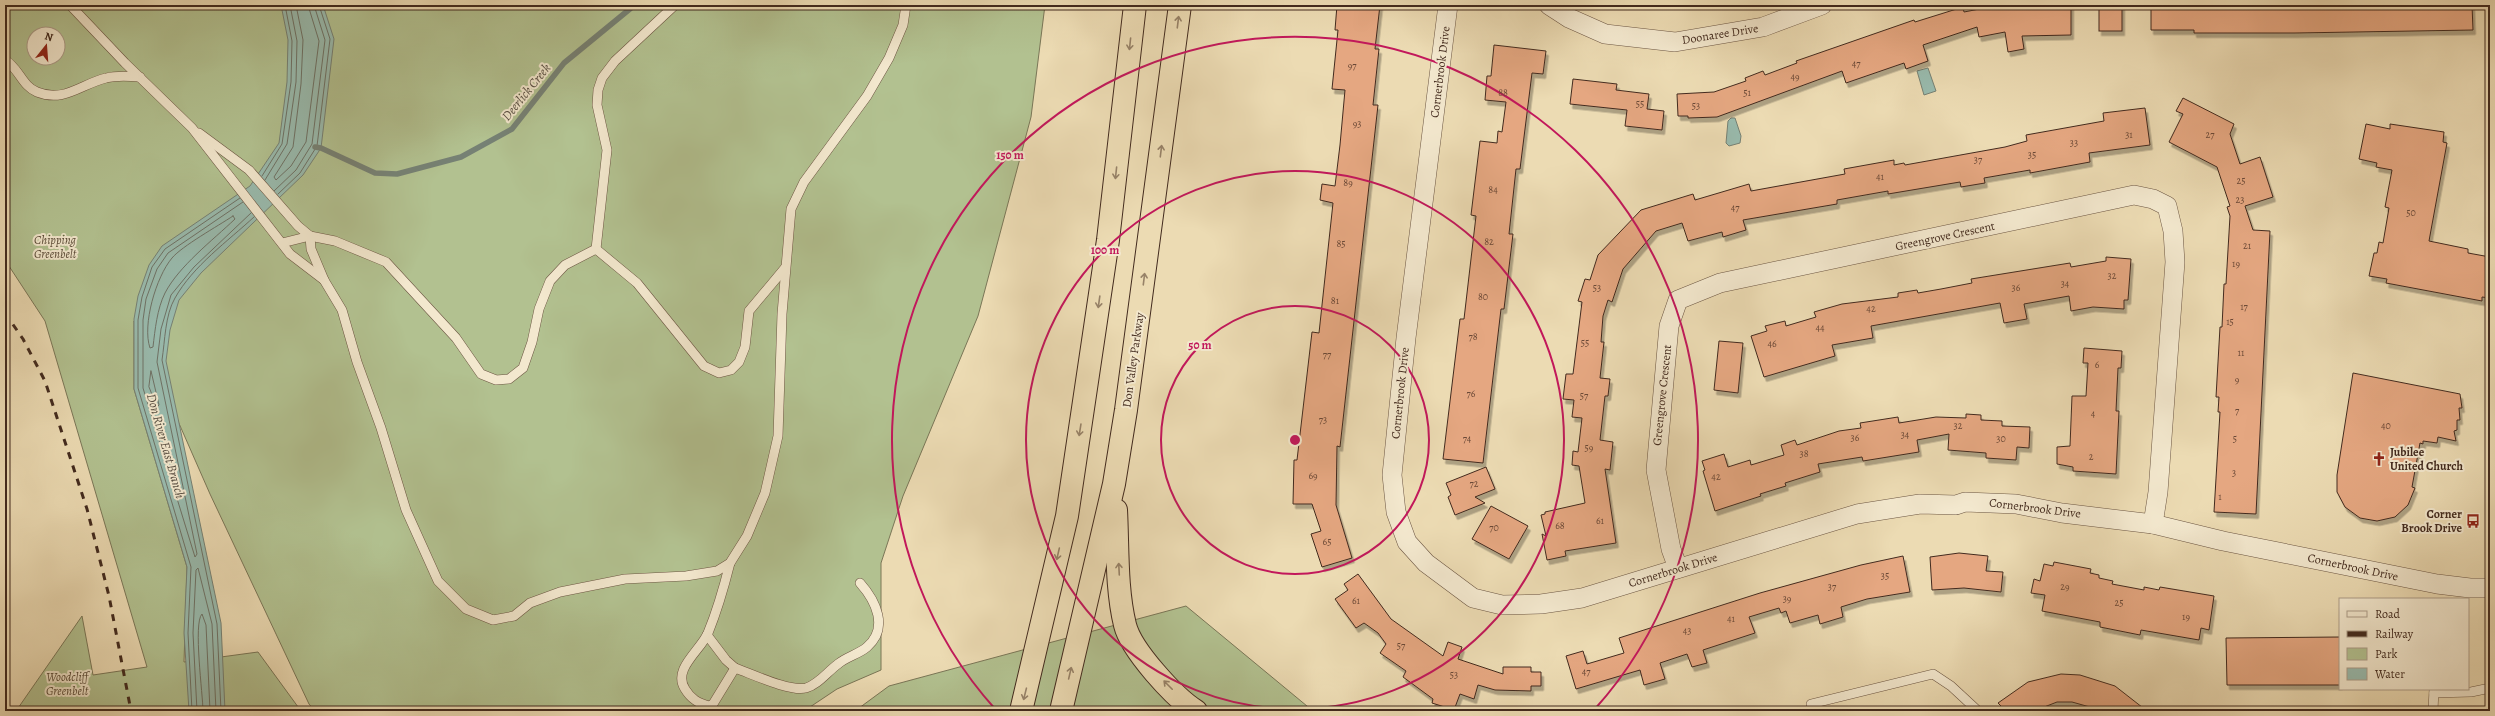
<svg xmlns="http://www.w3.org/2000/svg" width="2495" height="716" font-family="Alegreya,serif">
  <defs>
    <filter id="shadow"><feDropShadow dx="2.5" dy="4.5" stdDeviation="0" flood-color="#0004"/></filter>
  </defs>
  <rect width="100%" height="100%" fill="#ecdbb3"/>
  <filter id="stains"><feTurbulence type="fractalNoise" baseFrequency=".005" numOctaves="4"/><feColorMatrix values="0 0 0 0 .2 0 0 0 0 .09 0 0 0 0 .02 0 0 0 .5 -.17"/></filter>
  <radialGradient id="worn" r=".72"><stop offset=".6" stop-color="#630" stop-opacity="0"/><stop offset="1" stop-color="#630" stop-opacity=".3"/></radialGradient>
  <g fill="#b2c190" stroke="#7a7657" fill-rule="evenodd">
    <path d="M5 5H1045L1031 117 978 316 903 496 881 563V670L837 689 804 711H315L309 704 210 494 134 321V389L187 567 184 662 258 652 301 711H16L82 616 93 675 147 667 45 321 5 260ZM34 34H58V58H34Z"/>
    <path d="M1186 606 1313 711H855L889 686Z"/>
  </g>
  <g fill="#99bbae" stroke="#768174">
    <path d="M281 5H323L334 39 321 148 303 175 201 273 179 300 170 330 166 361 221 623 225 711H189L184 633 187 567 134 389V319L138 296 149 265 162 246 250 186 279 143 287 82 288 40Z"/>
    <path d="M1928 68 1936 91 1924 95 1917 71Z"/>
    <path d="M1731 118H1735L1741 136 1740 143 1729 146 1726 143 1728 121Z"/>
  </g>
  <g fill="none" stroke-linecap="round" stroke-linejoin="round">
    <g stroke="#6e7266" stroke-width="1">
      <path d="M296 5 303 40 301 84 293 147 274 177 276 180 291 166 306 142 319 41 308 5"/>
      <path d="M262 176 282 144 291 82 292 41 285 5"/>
      <path d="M265 180 287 144 296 82 297 41 290 5"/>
      <path d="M274 191 296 170 312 144 325 40 314 5"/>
      <path d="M278 194 300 173 317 146 330 39 319 5"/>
      <path d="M243 202 168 253 157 269 146 299 143 320V388L195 557 197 554 157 362 161 329 171 295 194 267 251 213"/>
      <path d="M233 216 235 219C213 240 179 266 165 293 157 309 155 330 153 347L150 348C142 325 156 277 172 258 182 246 218 226 233 216Z"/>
      <path d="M151 371 159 405 157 407 149 387Z"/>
      <path d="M192 711 188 633 191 567 138 388V320L142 297 152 267 165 249 240 198"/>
      <path d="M197 711 193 633 196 570 198 568 212 624 216 711"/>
      <path d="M203 711C203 695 193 623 202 614L206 625 210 711"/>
      <path d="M221 711 217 624 162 360C165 341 165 315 175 298 193 266 228 241 254 217"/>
    </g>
    <path stroke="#768174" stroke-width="5.5" d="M315 147 321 148 375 173 397 174 461 157 512 129 564 63 631 8V5"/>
  </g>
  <g fill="#e5a781" stroke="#422a1e" filter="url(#shadow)">
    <path d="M1337 5H1380L1375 49H1379L1373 105H1378L1340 447 1337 446 1336 505 1352 558 1322 567 1311 534 1321 531 1312 504H1293L1294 460H1297L1312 332 1319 333 1333 203 1320 200 1322 184 1335 186 1340 145 1345 90 1332 89 1338 30H1335Z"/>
    <path d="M2000 5H2071V35L2022 36 2024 49 2008 52 2005 32 1979 37 1977 27 1923 45 1928 61 1906 69 1904 63 1846 83 1842 71 1717 117 1688 118V116H1678L1677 94 1714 92 1746 81 1745 78 1763 71 1765 75 1797 63 1796 61 1914 20 1915 22 1963 7 1964 12Z"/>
    <rect x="2099" y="5" width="23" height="26"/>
    <path d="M2151 5H2472L2473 30 2295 33H2194V30H2151Z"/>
    <path d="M1494 45 1546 51 1543 74 1532 73 1520 169H1516L1509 234H1513L1504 309H1501L1483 463 1443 459 1460 319H1464L1476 216 1471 215 1480 141 1497 143 1498 131 1502 132 1506 102 1485 100 1487 76H1491Z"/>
    <path d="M1573 79 1617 84 1616 90 1649 94 1647 109 1664 111 1662 130 1625 126 1627 110 1570 104Z"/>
    <path d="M2183 98 2234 124 2230 134 2240 164 2260 157 2273 197 2245 206 2253 230 2270 231 2256 514 2214 512 2220 412H2218L2219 397H2216L2220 327H2222L2224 284H2226L2230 216 2227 207 2230 206 2217 167 2169 142 2183 114 2176 111Z"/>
    <path d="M2145 108 2150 145 2089 153 2090 162 2030 173V170L1984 178 1985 183 1961 187 1960 182 1888 194V191L1837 200V204L1743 220 1746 230 1723 237 1722 232 1688 241 1682 223 1656 231 1623 269 1612 302 1608 300 1603 316 1601 342H1604L1600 378 1610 379 1608 396H1605L1600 440 1613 442 1610 470 1605 469 1616 543 1565 551 1566 556 1547 560 1542 534 1546 536 1541 515 1545 514V512L1585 503 1579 466 1572 465 1573 451 1578 452 1582 418 1572 417 1574 400 1563 399 1566 374H1573L1582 302 1578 301 1585 279 1590 280 1598 255 1641 210 1693 194 1695 200 1749 184 1751 191 1845 174 1844 169 1894 160V165L1904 163 1905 165 2005 147 2027 141 2026 135 2104 121 2103 113Z"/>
    <path d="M2366 124 2390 129V124L2444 132 2443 142 2447 143 2429 241 2468 249V253L2490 257V298L2482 297V301L2386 283 2387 279 2369 276 2374 253H2377L2379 242 2383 243 2389 208 2385 207 2392 170 2376 167 2377 163 2359 159Z"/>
    <path d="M2106 257 2131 259 2128 300H2124V309L2093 307 2071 311 2069 296 2024 304 2027 319 2004 323 2000 303 1871 326 1873 338 1832 345 1835 356 1764 377 1751 336 1767 331 1765 326 1785 321 1786 326 1816 317 1814 312 1842 304 1898 297V293L1917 290 1918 293 1941 289 1972 283 1971 279 2070 263 2071 267 2106 261Z"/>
    <path d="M1719 341 1743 343 1738 393 1714 390Z"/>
    <path d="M2084 348 2122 351 2121 368H2118L2116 411H2119L2116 474 2073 471V467L2057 464V447L2070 446 2072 396H2086L2088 363H2083Z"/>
    <path d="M2353 373 2460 394 2462 408H2459L2460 420H2457V430L2454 431 2456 441 2438 437 2437 443 2423 441V444L2420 443 2412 487 2415 488 2408 505 2395 517 2377 521 2360 518 2345 507 2337 492V475Z"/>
    <path d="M1966 414 1981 415V420L2002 421V426L2030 427 2029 448 2017 447 2016 460 1986 458V453L1948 450 1949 434 1917 440 1919 452 1863 461 1862 457 1818 464 1820 472 1785 483 1786 486 1760 494 1761 496 1715 511 1703 471 1705 470 1702 461 1724 454 1728 467 1750 460 1751 465 1784 455 1781 445 1795 440 1797 445 1839 431 1861 428 1860 423 1898 417 1899 423 1936 417 1966 418Z"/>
    <path d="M1486 467 1495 489 1475 497 1485 503 1455 515 1448 497 1451 495 1446 483Z"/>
    <path d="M1491 506 1528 526 1509 559 1472 539Z"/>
    <path d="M1959 553 1988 556 1986 571 2003 572 2001 592 1964 588 1932 590 1930 557Z"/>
    <path d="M1903 556 1910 592 1867 599 1841 607 1843 617 1820 624 1818 615 1790 623 1786 611 1781 613 1779 608 1749 617 1755 633 1703 650 1707 663 1692 667 1687 654 1660 663 1665 679 1644 685 1640 670 1576 689 1566 656 1583 651 1587 664 1624 653 1619 638 1760 593 1861 565Z"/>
    <path d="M2054 562 2091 569 2090 573 2099 575V578L2113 581 2112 584 2144 590V587L2159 590 2160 587 2214 596 2209 630 2201 628 2199 640 2141 630 2140 635 2100 627V622L2042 611 2045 595 2031 593 2034 579 2040 581 2044 564 2053 566Z"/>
    <path d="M1358 574 1391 619 1443 656 1448 642 1462 647 1458 659 1503 674V667H1531V672H1541V686H1531V691L1495 690 1478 685 1474 699 1460 694 1454 710 1432 703 1433 699 1403 677 1406 671 1380 653 1386 644 1378 633 1364 623 1356 628 1335 599 1348 590 1344 584Z"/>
    <path d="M2340 637V685H2227L2226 638Z"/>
    <path d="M2061 674 2080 675 2115 686 2147 711H2104L2072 702H2057L2034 711H2006L1998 703 2028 682Z"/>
  </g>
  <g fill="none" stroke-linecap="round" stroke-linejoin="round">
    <defs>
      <g id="lane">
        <path d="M70 5 125 63 192 128 290 254 324 280 342 310 357 362 381 428 406 510 438 581 466 609 493 620 514 616 530 603 560 592 625 579 686 576 717 571 730 563 747 536 765 493 778 436 782 314 791 209 804 182 867 96 889 58 903 25 906 5"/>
        <path d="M5 60C19 68 22 86 37 92 64 103 81 84 106 78 117 75 129 76 140 77"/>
        <path d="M199 133 249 170 298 226 310 236 311 249 324 280"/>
        <path d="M282 243 310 236 335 241 386 262 456 338 481 374 496 380 509 379 523 368 532 342 539 309 550 281 565 265 596 249 607 150 597 105 598 90 602 78 615 61 675 5"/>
        <path d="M596 249 637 283 704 366 719 373 731 370 739 362 745 347 749 311 785 268"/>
        <path d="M730 563C724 587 717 611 708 633 701 650 672 669 685 689 691 699 698 703 709 706L713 704 735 668C752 674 790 692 806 688 819 684 827 672 838 664 846 657 859 654 867 647 889 628 876 601 860 583"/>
        <path d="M707 635 726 660 735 668"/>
        <path d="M2434 693 2471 692 2490 688"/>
        <path d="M1811 704 1933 674 1951 686 1978 711"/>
        <path d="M2433 711 2434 689"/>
      </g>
      <g id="street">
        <path d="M1448 5 1406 338 1392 475 1396 512 1407 542 1426 563 1473 598 1502 605 1541 604 1582 598 1857 514 1920 504 1956 505 1965 502 2016 504 2062 513 2153 524 2223 541 2437 584 2470 588H2490"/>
        <path d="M1549 5 1569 18 1605 34 1675 42 1763 27 1822 5"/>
        <path d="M1678 568 1671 549 1656 470 1669 326 1678 300 1720 283 2134 195 2153 199 2167 206 2173 231 2175 262 2158 492 2153 524"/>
      </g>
      <g id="highway">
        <path d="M1116 510C1118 547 1116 588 1125 625 1131 650 1175 698 1196 711"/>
        <path d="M1021 711 1067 516 1108 240 1135 5"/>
        <path d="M1061 711 1114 484 1126 410 1180 5"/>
      </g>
    </defs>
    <use href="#lane" stroke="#6c5643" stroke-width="10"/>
    <use href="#street" stroke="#6c5643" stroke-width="20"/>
    <use href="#highway" stroke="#422a1e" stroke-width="24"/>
    <use href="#lane" stroke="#f3e8ce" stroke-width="9"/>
    <use href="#street" stroke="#f3e8ce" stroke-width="19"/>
    <use href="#highway" stroke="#ecdbb3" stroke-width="22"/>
    <path stroke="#422a1e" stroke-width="3" stroke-dasharray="7 7" stroke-linecap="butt" d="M5 313 23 339 45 381 87 509 109 596 131 711"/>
  </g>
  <defs><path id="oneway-shaft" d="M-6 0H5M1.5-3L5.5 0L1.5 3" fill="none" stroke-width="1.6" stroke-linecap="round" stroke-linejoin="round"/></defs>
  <g stroke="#978268">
    <use href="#oneway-shaft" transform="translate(1178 22) rotate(-83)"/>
    <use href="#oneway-shaft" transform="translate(1130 44) rotate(96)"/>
    <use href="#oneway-shaft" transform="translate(1161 151) rotate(-83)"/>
    <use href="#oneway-shaft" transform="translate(1116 173) rotate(96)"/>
    <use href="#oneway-shaft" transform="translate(1144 279) rotate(-83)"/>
    <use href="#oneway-shaft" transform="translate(1099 302) rotate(98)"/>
    <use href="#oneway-shaft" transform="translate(1080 430) rotate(99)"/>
    <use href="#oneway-shaft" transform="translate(1058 554) rotate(103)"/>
    <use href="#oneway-shaft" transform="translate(1119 569) rotate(-93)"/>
    <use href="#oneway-shaft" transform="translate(1070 673) rotate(-77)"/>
    <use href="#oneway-shaft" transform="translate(1168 685) rotate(-135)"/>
    <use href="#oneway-shaft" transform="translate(1025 694) rotate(104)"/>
  </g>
  <g fill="none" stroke="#c2185b" stroke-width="2">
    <circle cx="1295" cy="440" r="134"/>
    <circle cx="1295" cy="440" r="269"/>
    <path d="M996 710A403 403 0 1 1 1594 710"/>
  </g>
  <defs>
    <symbol id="church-bare" viewBox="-9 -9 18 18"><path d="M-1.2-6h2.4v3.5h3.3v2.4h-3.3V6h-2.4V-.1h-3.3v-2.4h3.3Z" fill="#8f2418" stroke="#f3e8ce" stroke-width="2.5" paint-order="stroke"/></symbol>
    <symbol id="bus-bare" viewBox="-9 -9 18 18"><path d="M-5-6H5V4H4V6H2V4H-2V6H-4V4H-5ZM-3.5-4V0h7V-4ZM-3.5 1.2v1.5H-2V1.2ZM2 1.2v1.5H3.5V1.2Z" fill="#8f2418" stroke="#f3e8ce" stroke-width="2.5" paint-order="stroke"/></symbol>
  </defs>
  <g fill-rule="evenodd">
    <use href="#church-bare" x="2369" y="449" width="20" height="20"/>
    <use href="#bus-bare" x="2463" y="511" width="20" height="20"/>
  </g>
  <g text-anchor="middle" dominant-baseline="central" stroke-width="4" stroke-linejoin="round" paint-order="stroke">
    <g font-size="10" fill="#6b4937">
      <text x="1856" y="63">47</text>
      <text x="1352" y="65">97</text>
      <text x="1795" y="76">49</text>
      <text x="1503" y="92">88</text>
      <text x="1747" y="92">51</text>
      <text x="1640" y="103">55</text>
      <text x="1696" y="105">53</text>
      <text x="1357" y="123">93</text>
      <text x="2129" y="134">31</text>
      <text x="2210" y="134">27</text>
      <text x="2074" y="142">33</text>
      <text x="2032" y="154">35</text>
      <text x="1978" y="159">37</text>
      <text x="1880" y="176">41</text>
      <text x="2241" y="180">25</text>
      <text x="1348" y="182">89</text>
      <text x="1493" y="189">84</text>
      <text x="2240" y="199">23</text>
      <text x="1735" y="207">47</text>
      <text x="2411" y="212">50</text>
      <text x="1489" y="241">82</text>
      <text x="1341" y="243">85</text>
      <text x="2247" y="245">21</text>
      <text x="2236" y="263">19</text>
      <text x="2112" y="275">32</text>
      <text x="2065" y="283">34</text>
      <text x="1597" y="287">53</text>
      <text x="2016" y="287">36</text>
      <text x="1483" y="296">80</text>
      <text x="1335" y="300">81</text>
      <text x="2244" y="306">17</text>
      <text x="1871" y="308">42</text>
      <text x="2230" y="321">15</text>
      <text x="1820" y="327">44</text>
      <text x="1473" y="336">78</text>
      <text x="1585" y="342">55</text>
      <text x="1772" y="343">46</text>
      <text x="2241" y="352">11</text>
      <text x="1327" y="354">77</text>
      <text x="2097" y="364">6</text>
      <text x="2237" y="379">9</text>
      <text x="1471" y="393">76</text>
      <text x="1584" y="395">57</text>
      <text x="2237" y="410">7</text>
      <text x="2093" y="413">4</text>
      <text x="1323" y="419">73</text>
      <text x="1958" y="425">32</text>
      <text x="2386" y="425">40</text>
      <text x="1905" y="434">34</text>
      <text x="1855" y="437">36</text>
      <text x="1467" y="438">74</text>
      <text x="2001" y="438">30</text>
      <text x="2235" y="438">5</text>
      <text x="1589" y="447">59</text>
      <text x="1804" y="453">38</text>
      <text x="2091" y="456">2</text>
      <text x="2234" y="472">3</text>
      <text x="1313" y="475">69</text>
      <text x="1716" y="476">42</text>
      <text x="1474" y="483">72</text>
      <text x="2220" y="496">1</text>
      <text x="1600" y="520">61</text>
      <text x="1560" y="525">68</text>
      <text x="1494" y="527">70</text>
      <text x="1327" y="541">65</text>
      <text x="1885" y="575">35</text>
      <text x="1832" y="586">37</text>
      <text x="2065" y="586">29</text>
      <text x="1787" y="598">39</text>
      <text x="1356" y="600">61</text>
      <text x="2119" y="602">25</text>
      <text x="2186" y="616">19</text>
      <text x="1731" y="618">41</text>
      <text x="1687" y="630">43</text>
      <text x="1401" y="645">57</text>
      <text x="1586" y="671">47</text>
      <text x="1454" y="674">53</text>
    </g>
    <g font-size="12" fill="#422a1e" stroke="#f3e8ce">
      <text transform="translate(1720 34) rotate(-9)">Doonaree Drive</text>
      <text transform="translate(1440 72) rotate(-83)">Cornerbrook Drive</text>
      <text transform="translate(1945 236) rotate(-12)">Greengrove Crescent</text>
      <text transform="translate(1133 360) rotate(-82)">Don Valley Parkway</text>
      <text transform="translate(1400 393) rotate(-84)">Cornerbrook Drive</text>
      <text transform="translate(1662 395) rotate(-84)">Greengrove Crescent</text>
      <text transform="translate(2035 508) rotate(7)">Cornerbrook Drive</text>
      <text transform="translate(2353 567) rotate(12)">Cornerbrook Drive</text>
      <text transform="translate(1673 570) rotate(-17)">Cornerbrook Drive</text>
    </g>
    <g font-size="12" font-style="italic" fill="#584835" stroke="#f3e8ce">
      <text x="55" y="240">Chipping<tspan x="55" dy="14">Greenbelt</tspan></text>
      <text x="67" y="677">Woodcliff<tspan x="67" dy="14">Greenbelt</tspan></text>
    </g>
    <g font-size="12" font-weight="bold" fill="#422a1e" stroke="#f3e8ce" text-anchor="start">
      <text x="2390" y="452">Jubilee<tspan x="2390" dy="14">United Church</tspan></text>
      <text x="2462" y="514" text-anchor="end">Corner<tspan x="2462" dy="14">Brook Drive</tspan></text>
    </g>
    <g font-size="13" font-style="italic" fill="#584e42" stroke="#f3e8ce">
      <text transform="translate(526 92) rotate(-51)">Deerlick Creek</text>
      <text transform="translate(166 446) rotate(74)">Don River East Branch</text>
    </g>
  </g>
  <circle cx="1295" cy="440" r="6" fill="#c2185b" stroke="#f3e8ce" stroke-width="2"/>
  <g font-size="12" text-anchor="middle" font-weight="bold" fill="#c2185b" stroke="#f3e8ce" stroke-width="4" stroke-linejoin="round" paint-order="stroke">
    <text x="1010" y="159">150 m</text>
    <text x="1105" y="254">100 m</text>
    <text x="1200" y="349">50 m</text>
  </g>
  <rect width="2495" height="716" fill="none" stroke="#ecdbb3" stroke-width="20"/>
  <rect x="6" y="6" width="2483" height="704" fill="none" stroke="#422a1e" stroke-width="2"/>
  <rect x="10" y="10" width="2475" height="696" fill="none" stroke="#422a1e"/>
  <rect x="2339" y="598" width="130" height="92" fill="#f3e8ce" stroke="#ac9c88"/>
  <rect x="2347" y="611" width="20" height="6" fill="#f3e8ce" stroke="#ac9c88"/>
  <text x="2375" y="618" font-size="12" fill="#422a1e">Road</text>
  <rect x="2347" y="631" width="20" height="6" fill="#422a1e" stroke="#ac9c88"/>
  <text x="2375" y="638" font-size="12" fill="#422a1e">Railway</text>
  <rect x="2347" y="648" width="20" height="12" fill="#b2c190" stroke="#ac9c88"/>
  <text x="2375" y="658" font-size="12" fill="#422a1e">Park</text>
  <rect x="2347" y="668" width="20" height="12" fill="#99bbae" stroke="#ac9c88"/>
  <text x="2375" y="678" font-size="12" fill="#422a1e">Water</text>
  <g transform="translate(46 46) rotate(17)"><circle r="19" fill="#f3e8ce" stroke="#ac9c88"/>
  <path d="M0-3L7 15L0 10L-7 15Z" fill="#8f2418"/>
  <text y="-6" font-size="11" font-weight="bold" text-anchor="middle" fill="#422a1e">N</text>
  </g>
  <rect width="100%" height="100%" filter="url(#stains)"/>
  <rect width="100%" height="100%" fill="url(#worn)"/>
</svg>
